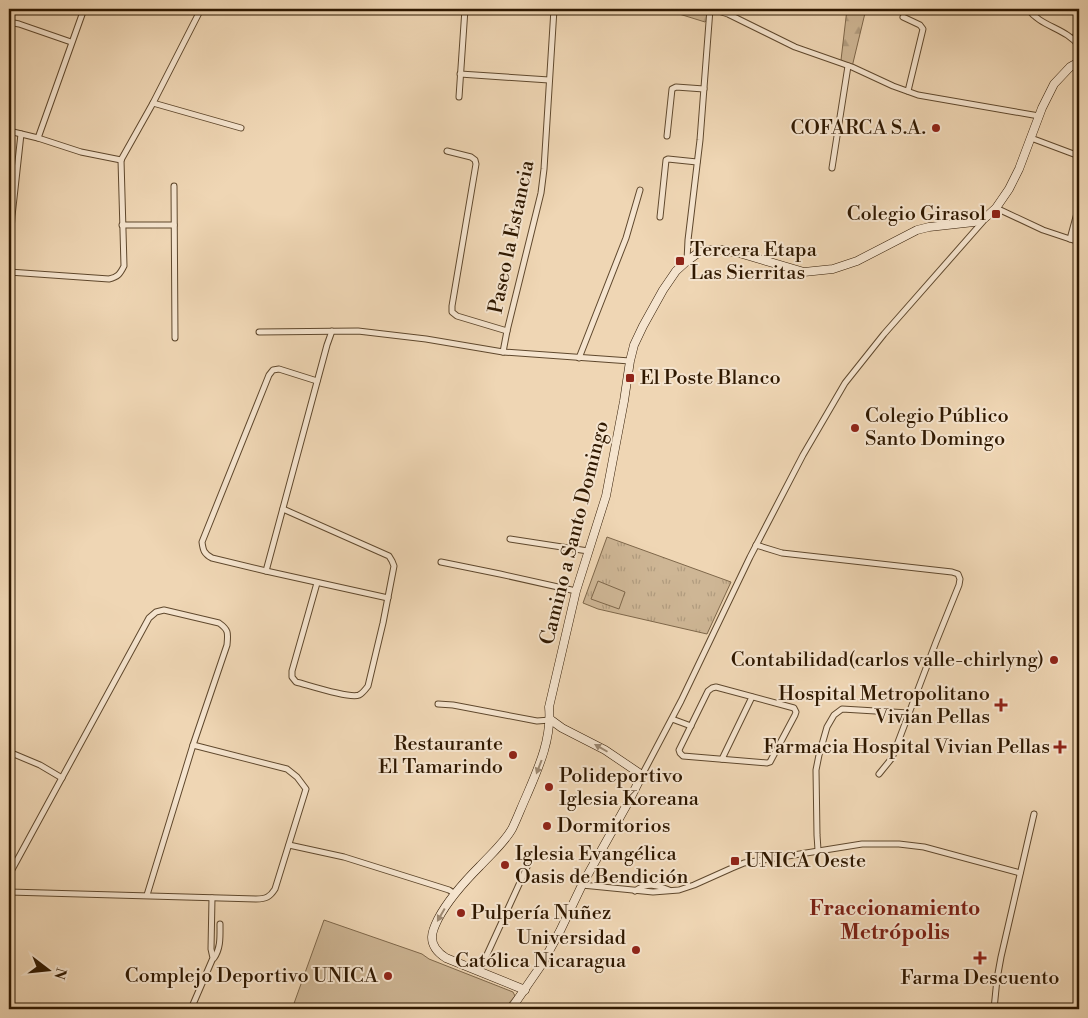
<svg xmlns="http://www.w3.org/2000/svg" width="1088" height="1018" font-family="'Libre Bodoni',serif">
  <defs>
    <pattern id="forest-firs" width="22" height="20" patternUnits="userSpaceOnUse" patternTransform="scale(1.25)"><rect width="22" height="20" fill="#ceb695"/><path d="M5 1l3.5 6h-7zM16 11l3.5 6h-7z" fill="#b19c7f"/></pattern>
    <pattern id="park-tufts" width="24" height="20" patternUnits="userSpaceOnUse" patternTransform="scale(1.25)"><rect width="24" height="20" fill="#ceb695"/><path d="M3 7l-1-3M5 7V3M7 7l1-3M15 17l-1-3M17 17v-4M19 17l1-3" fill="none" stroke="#b19c7f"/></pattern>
  </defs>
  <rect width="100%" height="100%" fill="#efd6b4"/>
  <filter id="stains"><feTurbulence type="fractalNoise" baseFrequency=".004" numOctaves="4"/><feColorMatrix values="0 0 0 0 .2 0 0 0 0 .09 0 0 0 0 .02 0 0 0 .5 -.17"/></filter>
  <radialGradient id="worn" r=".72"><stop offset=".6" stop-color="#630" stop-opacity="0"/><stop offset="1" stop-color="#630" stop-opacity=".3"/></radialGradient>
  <g fill="url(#forest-firs)" stroke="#7e674a">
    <path d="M663 9H716L705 22Z"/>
    <path d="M847 9H866L852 67 848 66 841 60Z"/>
  </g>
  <path fill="url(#park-tufts)" stroke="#7e674a" d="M607 537 731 582 707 634 598 609 583 603Z"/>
  <g fill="#ceb695" stroke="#7e674a">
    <path d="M598 581 625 592 619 609 591 599Z"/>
    <path d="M324 920 422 954 429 959 513 992 515 996 504 1009H292Z"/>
  </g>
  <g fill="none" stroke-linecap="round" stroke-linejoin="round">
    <defs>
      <g id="street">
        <path d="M712 9 728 14 795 47 852 67 893 86 918 95 1039 116"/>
        <path d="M1028 9C1041 27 1066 28 1079 46"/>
        <path d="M903 17 920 25 923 29 908 91"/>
        <path d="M9 22 19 24 71 42"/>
        <path d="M1074 39 1079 29"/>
        <path d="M460 74 549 80"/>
        <path d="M459 97 465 9"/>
        <path d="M153 103 241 128"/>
        <path d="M9 131 38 138 81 152 121 160"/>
        <path d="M667 136 672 89 676 87 704 89"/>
        <path d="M38 138 84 9"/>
        <path d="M1031 138 1079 156"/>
        <path d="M447 151 471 157 475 160 476 164 452 306V312L457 316 507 331"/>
        <path d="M121 160 153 103 201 9"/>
        <path d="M832 168 848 66"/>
        <path d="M174 186 175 338"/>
        <path d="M996 208 1043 230 1079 242"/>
        <path d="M660 217 666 160 668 159 697 162"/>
        <path d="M122 225H174"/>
        <path d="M1070 239 1079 206"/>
        <path d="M687 261 688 240 700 140 710 9"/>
        <path d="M9 262 12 216 21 134"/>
        <path d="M9 272 109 279C118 277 120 274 124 266L121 160"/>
        <path d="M259 332 358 331 426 339 503 352 630 361"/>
        <path d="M503 352 507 331 541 193 544 169 554 9"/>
        <path d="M579 358 626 238 640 190"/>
        <path d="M317 381 279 369 273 370 269 375 202 542C203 550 204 554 212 558L266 571 388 598"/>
        <path d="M283 509 389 556 392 561 394 566 383 623 368 686C365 690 363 693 359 695 350 699 308 685 296 682L292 677V671L317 583"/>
        <path d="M510 539 588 551"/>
        <path d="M756 545 782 553 952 572 958 574 960 579 959 585 936 642 892 758 879 774"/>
        <path d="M441 562 500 574 576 591"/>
        <path d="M266 571 327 345 332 331"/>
        <path d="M716 687 794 708 796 712 795 715 770 762 767 763 683 756 680 753 679 750 708 691 712 688Z"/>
        <path d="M438 704 453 705 537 721 550 720"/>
        <path d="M672 719 691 726"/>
        <path d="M9 752 40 765 62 778"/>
        <path d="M722 759 752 697"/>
        <path d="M642 775 681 701 750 557 803 455 845 383 884 334 986 218"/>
        <path d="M289 845 344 857 449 890 455 894"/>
        <path d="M818 850 817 835 816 770 819 755 827 727 834 715 842 709 909 713"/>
        <path d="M9 875 149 618 156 612 164 610 219 623C229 630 228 633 227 645L193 745 147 895"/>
        <path d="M582 885 653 892 679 890 694 885 732 868 744 863 862 844H899L924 847 1020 873"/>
        <path d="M635 891C647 882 657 885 669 890"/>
        <path d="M9 892 256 899C266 899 270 897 275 889L306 789 297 777 287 769 193 745"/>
        <path d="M214 958C221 948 220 936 220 924"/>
        <path d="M479 972 527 867"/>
        <path d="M191 1009 213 958 211 949 212 898"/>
        <path d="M994 1009 997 979 1001 957 1034 814"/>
      </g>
      <g id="secondary">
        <path d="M525 990 446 958C438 953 432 947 432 937 432 931 435 925 438 919 448 900 464 882 480 866 491 854 504 843 512 829 517 819 521 808 526 797 538 769 552 739 549 707L576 591 606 496 624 401 630 361 634 345 643 326 663 290 676 271 687 261 698 253 707 250H722L739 253 804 272 833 269 857 261 917 230 929 227 974 222 986 217 996 208 1009 189 1019 169 1042 108 1054 84 1070 67 1079 62"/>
        <path d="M511 1009 542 964 560 931 582 885 630 799 642 775 605 750 562 728 551 720"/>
      </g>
    </defs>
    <use href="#street" stroke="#5f482d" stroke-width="7"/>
    <use href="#secondary" stroke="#2f1800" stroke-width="9"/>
    <use href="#street" stroke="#f5e4ce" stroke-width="5"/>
    <use href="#secondary" stroke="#f5e4ce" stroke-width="8"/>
  </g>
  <defs><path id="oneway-solid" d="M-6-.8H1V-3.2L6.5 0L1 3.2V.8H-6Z" transform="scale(1.25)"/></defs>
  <g fill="#9c8871">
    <use href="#oneway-solid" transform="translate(601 748) rotate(-150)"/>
    <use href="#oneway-solid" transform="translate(539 767) rotate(111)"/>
    <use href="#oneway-solid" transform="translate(441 915) rotate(120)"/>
  </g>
  <g fill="#8f2418" stroke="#f5e4ce" stroke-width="2">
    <circle cx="936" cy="128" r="5"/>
    <rect x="991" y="209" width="10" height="10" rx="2.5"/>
    <rect x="675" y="256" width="10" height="10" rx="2.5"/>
    <rect x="625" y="373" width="10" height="10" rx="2.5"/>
    <circle cx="855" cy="428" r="5"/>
    <circle cx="1054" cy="660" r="5"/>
    <path d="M998.5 697.5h5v5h5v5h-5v5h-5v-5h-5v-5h5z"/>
    <path d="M1057.5 739.5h5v5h5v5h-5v5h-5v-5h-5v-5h5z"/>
    <circle cx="513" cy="755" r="5"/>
    <circle cx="549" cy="787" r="5"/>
    <circle cx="547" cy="826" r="5"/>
    <rect x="730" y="856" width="10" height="10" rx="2.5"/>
    <circle cx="505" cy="865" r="5"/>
    <circle cx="461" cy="913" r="5"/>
    <circle cx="636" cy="950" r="5"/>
    <path d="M977.5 950.5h5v5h5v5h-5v5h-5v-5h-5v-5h5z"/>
    <circle cx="388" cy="976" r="5"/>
  </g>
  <g text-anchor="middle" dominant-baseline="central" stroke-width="4" stroke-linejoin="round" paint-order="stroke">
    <g font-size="20" fill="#2f1800" stroke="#f5e4ce" text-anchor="end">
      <text x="926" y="128">COFARCA S.A.</text>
      <text x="986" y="214">Colegio Girasol</text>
      <text x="690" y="250" text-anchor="start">Tercera Etapa<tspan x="690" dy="23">Las Sierritas</tspan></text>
      <text x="640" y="378" text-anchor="start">El Poste Blanco</text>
      <text x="865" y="416" text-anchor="start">Colegio Público<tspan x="865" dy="23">Santo Domingo</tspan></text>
      <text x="1044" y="660">Contabilidad(carlos valle-chirlyng)</text>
      <text x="990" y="694">Hospital Metropolitano<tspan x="990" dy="23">Vivian Pellas</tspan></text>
      <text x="503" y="744">Restaurante<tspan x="503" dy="23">El Tamarindo</tspan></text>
      <text x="1050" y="747">Farmacia Hospital Vivian Pellas</text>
      <text x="559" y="776" text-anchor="start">Polideportivo<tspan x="559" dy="23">Iglesia Koreana</tspan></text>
      <text x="557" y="826" text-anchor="start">Dormitorios</text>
      <text x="515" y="854" text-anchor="start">Iglesia Evangélica<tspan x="515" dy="23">Oasis de Bendición</tspan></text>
      <text x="745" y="861" text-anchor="start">UNICA Oeste</text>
      <text x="471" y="913" text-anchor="start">Pulpería Nuñez</text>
      <text x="626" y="938">Universidad<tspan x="626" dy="23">Católica Nicaragua</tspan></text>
      <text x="378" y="976">Complejo Deportivo UNICA</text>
      <text x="980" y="978" text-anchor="middle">Farma Descuento</text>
    </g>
    <g font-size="20" fill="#2f1800" stroke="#f5e4ce">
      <text transform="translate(512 237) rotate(-78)">Paseo la Estancia</text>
      <text transform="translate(575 533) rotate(-76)">Camino a Santo Domingo</text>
    </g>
    <g font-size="21" font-weight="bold" fill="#7a1f14" stroke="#f5e4ce">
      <text x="895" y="909">Fraccionamiento<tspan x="895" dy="24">Metrópolis</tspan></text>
    </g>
  </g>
  <rect width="1088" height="1018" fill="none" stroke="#efd6b4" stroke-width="30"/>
  <rect x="10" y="10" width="1068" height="998" fill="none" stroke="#2f1800" stroke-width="2.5"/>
  <rect x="15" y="15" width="1058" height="988" fill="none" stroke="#2f1800"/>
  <g transform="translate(48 970) rotate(106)" stroke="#f5e4ce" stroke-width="4" paint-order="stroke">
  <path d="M0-4L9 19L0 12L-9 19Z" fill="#2f1800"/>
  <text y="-8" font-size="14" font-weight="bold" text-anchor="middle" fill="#2f1800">N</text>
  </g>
  <rect width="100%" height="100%" filter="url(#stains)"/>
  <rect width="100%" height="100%" fill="url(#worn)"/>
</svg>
